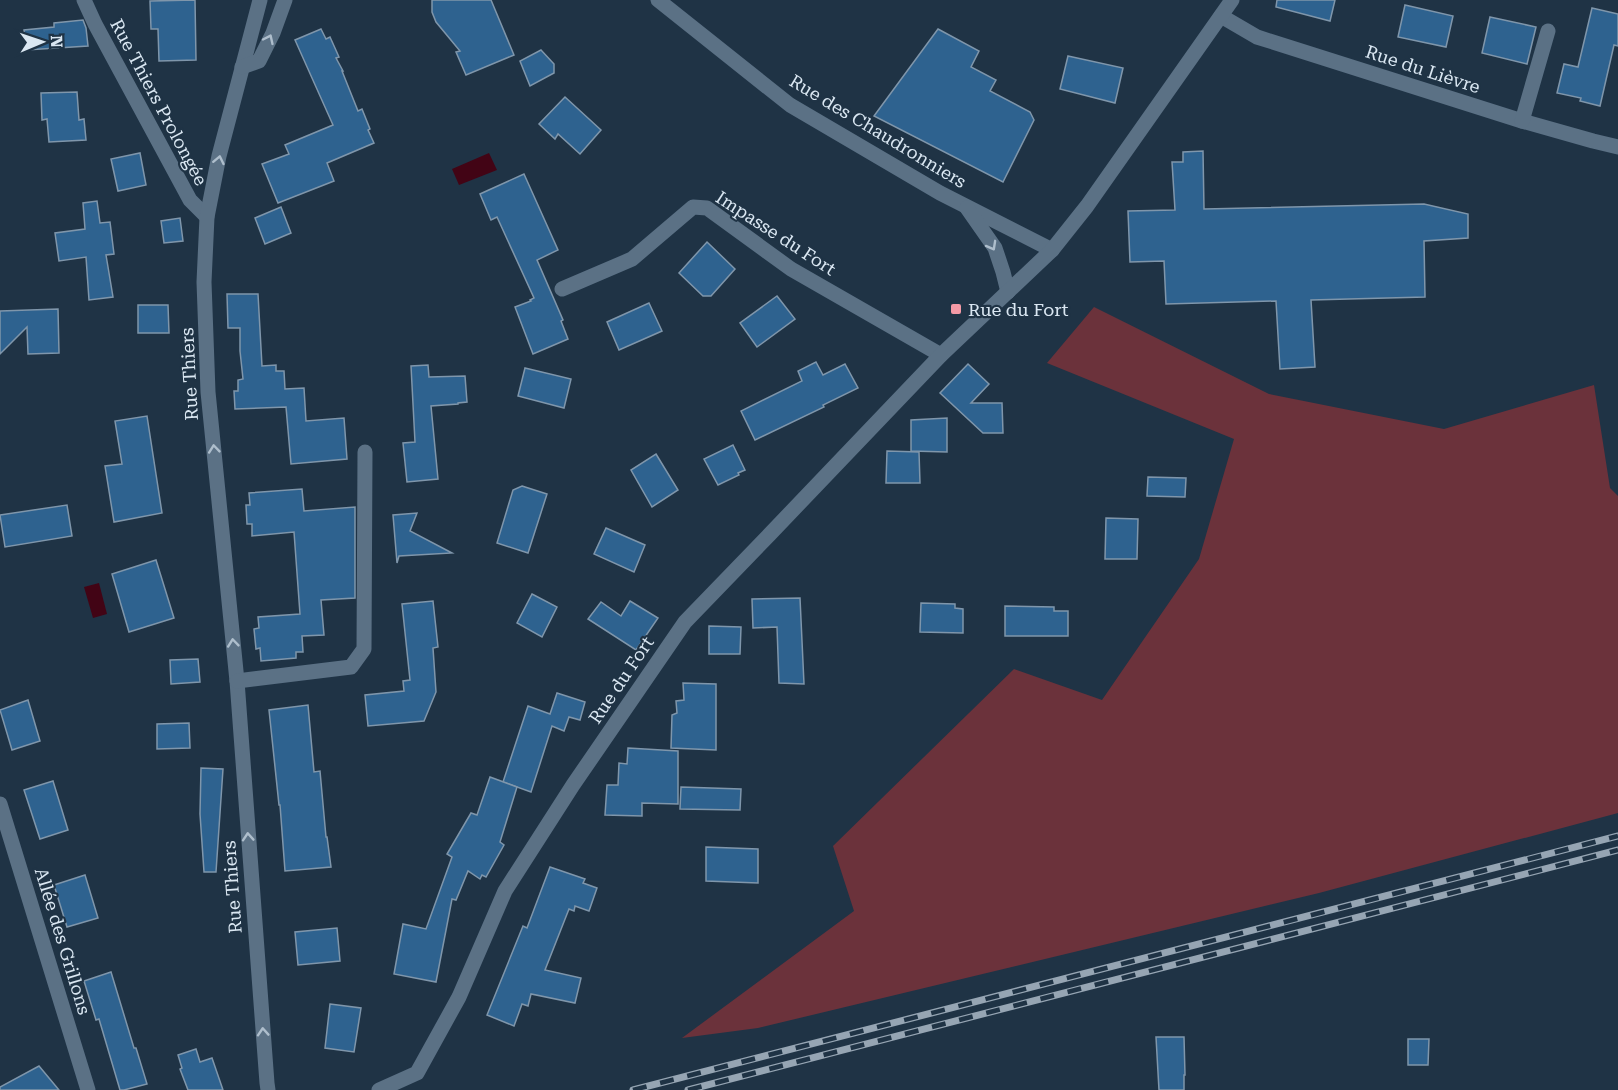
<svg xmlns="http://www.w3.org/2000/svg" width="1618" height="1090" font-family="'Roboto Serif',serif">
  <rect width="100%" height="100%" fill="#1f3345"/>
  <path fill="#6b323b" d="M1094 307 1269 394 1444 429 1594 385 1610 488 1618 496V813L1319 893 758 1028 682 1038 854 911 833 846 1014 669 1102 700 1199 559 1234 439 1047 363Z"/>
  <g fill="#420415">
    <path d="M489 153 497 170 459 185 452 169Z"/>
    <path d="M99 583 107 614 93 618 84 587Z"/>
  </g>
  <g fill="#2e628f" stroke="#7f96ab" stroke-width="1.5">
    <path d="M195 0 196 60 159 61 158 29H151L150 1Z"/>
    <path d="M432 0H491L514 55 466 75 456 52 460 51 436 22 432 12Z"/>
    <path d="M1277 0H1335L1330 21 1276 7Z"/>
    <path d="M1405 5 1453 16 1446 47 1398 37Z"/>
    <path d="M1592 8 1618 14V46L1614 45 1600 106 1580 101 1581 98 1557 93 1564 64 1578 67Z"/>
    <path d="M1490 17 1536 27 1527 64 1482 53Z"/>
    <path d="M83 20 86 28 88 46 26 50 24 30 54 27V23Z"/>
    <path d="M321 29 326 39 330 37 339 57 336 58 343 71H342L358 111 362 109 370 129 368 130 374 143 327 163 334 181 278 203 262 164 289 154 285 145 333 125 295 40Z"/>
    <path d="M938 29 979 51 971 67 996 80 990 91 1030 112 1034 120 1003 182 874 116Z"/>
    <path d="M541 50 554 64V73L530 86 520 61Z"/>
    <path d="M1068 56 1123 68 1115 103 1060 89Z"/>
    <path d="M77 92 79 120 84 119 86 140 49 142 47 119 42 120 41 93Z"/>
    <path d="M565 97 601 130 580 154 558 134 555 139 539 124Z"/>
    <path d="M1203 151 1204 209 1424 204 1468 214V238L1424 241 1425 297 1311 300 1315 367 1280 369 1276 301 1166 304 1164 261 1130 262 1128 211 1175 210 1172 162H1183V152Z"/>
    <path d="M140 153 146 185 118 191 111 159Z"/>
    <path d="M524 174 558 250 537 260 563 320 561 321 568 339 533 354 515 307 531 301 530 300 534 298 497 217 491 220 480 194Z"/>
    <path d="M97 201 100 223 110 222 114 254 106 255 113 297 89 300 86 257 59 261 55 233 85 229 83 203Z"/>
    <path d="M281 207 291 233 265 244 255 218Z"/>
    <path d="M180 218 183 241 164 243 161 221Z"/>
    <path d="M707 242 735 269 711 296H703L679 273Z"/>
    <path d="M227 294H258L262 366 276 365V371H284L285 389 304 388 306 421 344 418 347 459 291 464 286 407 235 409 234 391H238V380L243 379 240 351V328H228Z"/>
    <path d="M777 296 795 319 757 347 740 323Z"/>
    <path d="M649 303 662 331 619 350 607 322Z"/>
    <path d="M138 305H168L169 333H138Z"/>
    <path d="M58 309 59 353 28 354 27 327 0 354V311Z"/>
    <path d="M816 362 823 375 845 364 858 388 823 405 824 407 755 440 741 411 802 381 798 371Z"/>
    <path d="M968 364 989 384 971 403H1002L1003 433H983L940 393Z"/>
    <path d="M428 365 429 377 465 376 467 402 458 403V404L431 406 438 479 407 482 403 443 415 442 411 366Z"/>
    <path d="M525 368 571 379 564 408 518 396Z"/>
    <path d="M147 416 162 513 114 522 105 466 122 464 115 421Z"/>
    <path d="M947 418V452L911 451V420Z"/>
    <path d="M733 445 745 470 738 473 739 475 718 485 704 459Z"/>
    <path d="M887 451 919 452 920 483H886Z"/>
    <path d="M656 454 678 490 652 507 631 470Z"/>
    <path d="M1148 477 1186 478 1185 497 1147 496Z"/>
    <path d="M522 486 547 494 528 553 497 543 513 490Z"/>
    <path d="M302 489 304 511 355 507V598L321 600 324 635 302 636 303 652H296V658L261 661 260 648 256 649 254 629 259 628 258 617 300 614 294 532 252 536V524H247L246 505H250L249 493Z"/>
    <path d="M67 505 72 536 5 547 0 515Z"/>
    <path d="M417 513 410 531 452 553 399 556 397 563 393 515Z"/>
    <path d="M1106 518 1138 519 1137 559H1105Z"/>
    <path d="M606 528 645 545 634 572 594 554Z"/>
    <path d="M156 560 174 618 129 632 112 574Z"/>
    <path d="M532 594 557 607 542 637 517 623Z"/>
    <path d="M800 598 804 684 779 683 777 627 753 628 752 599Z"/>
    <path d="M433 601 438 647 433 648 436 692 424 721 368 726 365 695 404 691 403 681 410 680 402 604Z"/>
    <path d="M630 601 658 618 636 650 588 619 601 602 621 616Z"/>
    <path d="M921 603 955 604V608L963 609V633L920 632Z"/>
    <path d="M1005 606 1054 607V611H1068V636H1005Z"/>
    <path d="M709 626 741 627 740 654H709Z"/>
    <path d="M198 659 200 682 171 684 170 660Z"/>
    <path d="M683 683 716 684V750L671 748 672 715 677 713 676 701 684 700Z"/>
    <path d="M557 693 585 702 580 720 569 717 564 731 552 726 531 792 503 782 528 706 550 714Z"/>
    <path d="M28 700 40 741 12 750 0 710Z"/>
    <path d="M308 705 314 772 320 771 326 837H327L331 867 285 871 280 805H279L269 710Z"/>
    <path d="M189 723 190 748 157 749V724Z"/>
    <path d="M628 748 678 751V804L642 803V816L605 815 607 785H618L619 763 627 764Z"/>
    <path d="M201 768 223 769 216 872H204L200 814Z"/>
    <path d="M490 777 517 787 500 842 504 845 486 877 482 875 480 879 468 871 456 900 452 899 436 982 394 974 403 924 426 929 452 857 447 854 471 813 477 815Z"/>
    <path d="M53 781 68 830 40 839 24 790Z"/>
    <path d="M681 787 741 789 740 810 680 809Z"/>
    <path d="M706 847 758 849V883L706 881Z"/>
    <path d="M550 867 585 879 583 883 597 888 589 911 575 906 574 911 569 909 545 970 581 978 575 1003 531 994 528 1006 522 1004 514 1026 487 1015 523 926 527 928Z"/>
    <path d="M85 875 98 918 67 927 54 885Z"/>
    <path d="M337 928 340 961 298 965 295 932Z"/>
    <path d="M111 972 134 1048H136L147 1084 124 1090H120L99 1019 96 1020 84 981Z"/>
    <path d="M330 1004 361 1008 354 1052 325 1048Z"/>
    <path d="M1156 1037H1184L1185 1075H1184V1090H1159Z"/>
    <path d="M1408 1039H1429L1428 1065H1408Z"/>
    <path d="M196 1049 200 1062 212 1058 223 1090H188L180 1069 182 1068 178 1055Z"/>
    <path d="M39 1066 59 1090H0V1087Z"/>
  </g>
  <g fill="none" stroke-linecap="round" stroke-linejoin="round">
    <g stroke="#5b7185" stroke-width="15">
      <path d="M84 0 95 24 190 200 207 217"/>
      <path d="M260 0 219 156 207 217 204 282 208 392 237 681 267 1083 268 1090"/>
      <path d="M658 0 790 105 940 193 1052 250"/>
      <path d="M1221 16 1257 37 1522 121 1593 141 1618 147"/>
      <path d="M242 67 259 61 273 33 285 0"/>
      <path d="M1522 121 1548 31"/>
      <path d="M967 208 995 248 1003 272 1008 292"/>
      <path d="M562 289 632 259 693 207 707 208 791 269 941 355"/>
      <path d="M237 681 351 667 364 649 365 452"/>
      <path d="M0 804 88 1090"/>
      <path d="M379 1090 417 1073 459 997 505 891 573 785 685 622 770 534 941 355 1052 250 1087 206 1125 152 1232 0"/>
    </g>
    <defs>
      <g id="rail">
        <path d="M633 1090 1618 836"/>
        <path d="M688 1090 1618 850"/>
      </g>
    </defs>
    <use href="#rail" stroke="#96a5b3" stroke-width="7"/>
    <use href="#rail" stroke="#1f3345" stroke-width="4.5" stroke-dasharray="14" stroke-linecap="butt"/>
  </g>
  <defs><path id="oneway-chevron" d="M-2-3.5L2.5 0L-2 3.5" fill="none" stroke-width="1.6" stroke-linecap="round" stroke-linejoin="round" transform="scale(1.5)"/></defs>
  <g stroke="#aebecc">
    <use href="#oneway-chevron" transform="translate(269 39) rotate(-65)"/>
    <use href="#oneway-chevron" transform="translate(219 160) rotate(-78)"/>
    <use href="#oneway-chevron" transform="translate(992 246) rotate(61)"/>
    <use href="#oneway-chevron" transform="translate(214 449) rotate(-96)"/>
    <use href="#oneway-chevron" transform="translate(233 643) rotate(-96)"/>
    <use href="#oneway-chevron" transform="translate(248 837) rotate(-94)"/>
    <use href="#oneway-chevron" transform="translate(263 1032) rotate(-94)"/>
  </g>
  <rect fill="#f49aa6" stroke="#1f3345" stroke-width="2" x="950" y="303" width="12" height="12" rx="3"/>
  <g text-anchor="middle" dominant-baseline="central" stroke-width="4.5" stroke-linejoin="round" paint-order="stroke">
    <g font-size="18" fill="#dae7f2" stroke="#1f3345">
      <text transform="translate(1423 69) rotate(18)">Rue du Lièvre</text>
      <text transform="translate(159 102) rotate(62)">Rue Thiers Prolongée</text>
      <text transform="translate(878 131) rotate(31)">Rue des Chaudronniers</text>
      <text transform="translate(776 233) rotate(33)">Impasse du Fort</text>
      <text transform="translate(189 374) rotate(-93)">Rue Thiers</text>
      <text transform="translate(621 680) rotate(-56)">Rue du Fort</text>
      <text transform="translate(232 887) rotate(-94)">Rue Thiers</text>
      <text transform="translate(63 941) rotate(73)">Allée des Grillons</text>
    </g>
    <g font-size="18" fill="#dae7f2" stroke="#1f3345" text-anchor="start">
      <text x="968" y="309">Rue du Fort</text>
    </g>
  </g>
  <g transform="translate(42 42) rotate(88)" stroke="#1f3345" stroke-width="4.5" paint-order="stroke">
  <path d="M0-4.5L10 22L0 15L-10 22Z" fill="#dae7f2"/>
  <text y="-9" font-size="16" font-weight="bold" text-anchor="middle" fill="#dae7f2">N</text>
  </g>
</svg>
